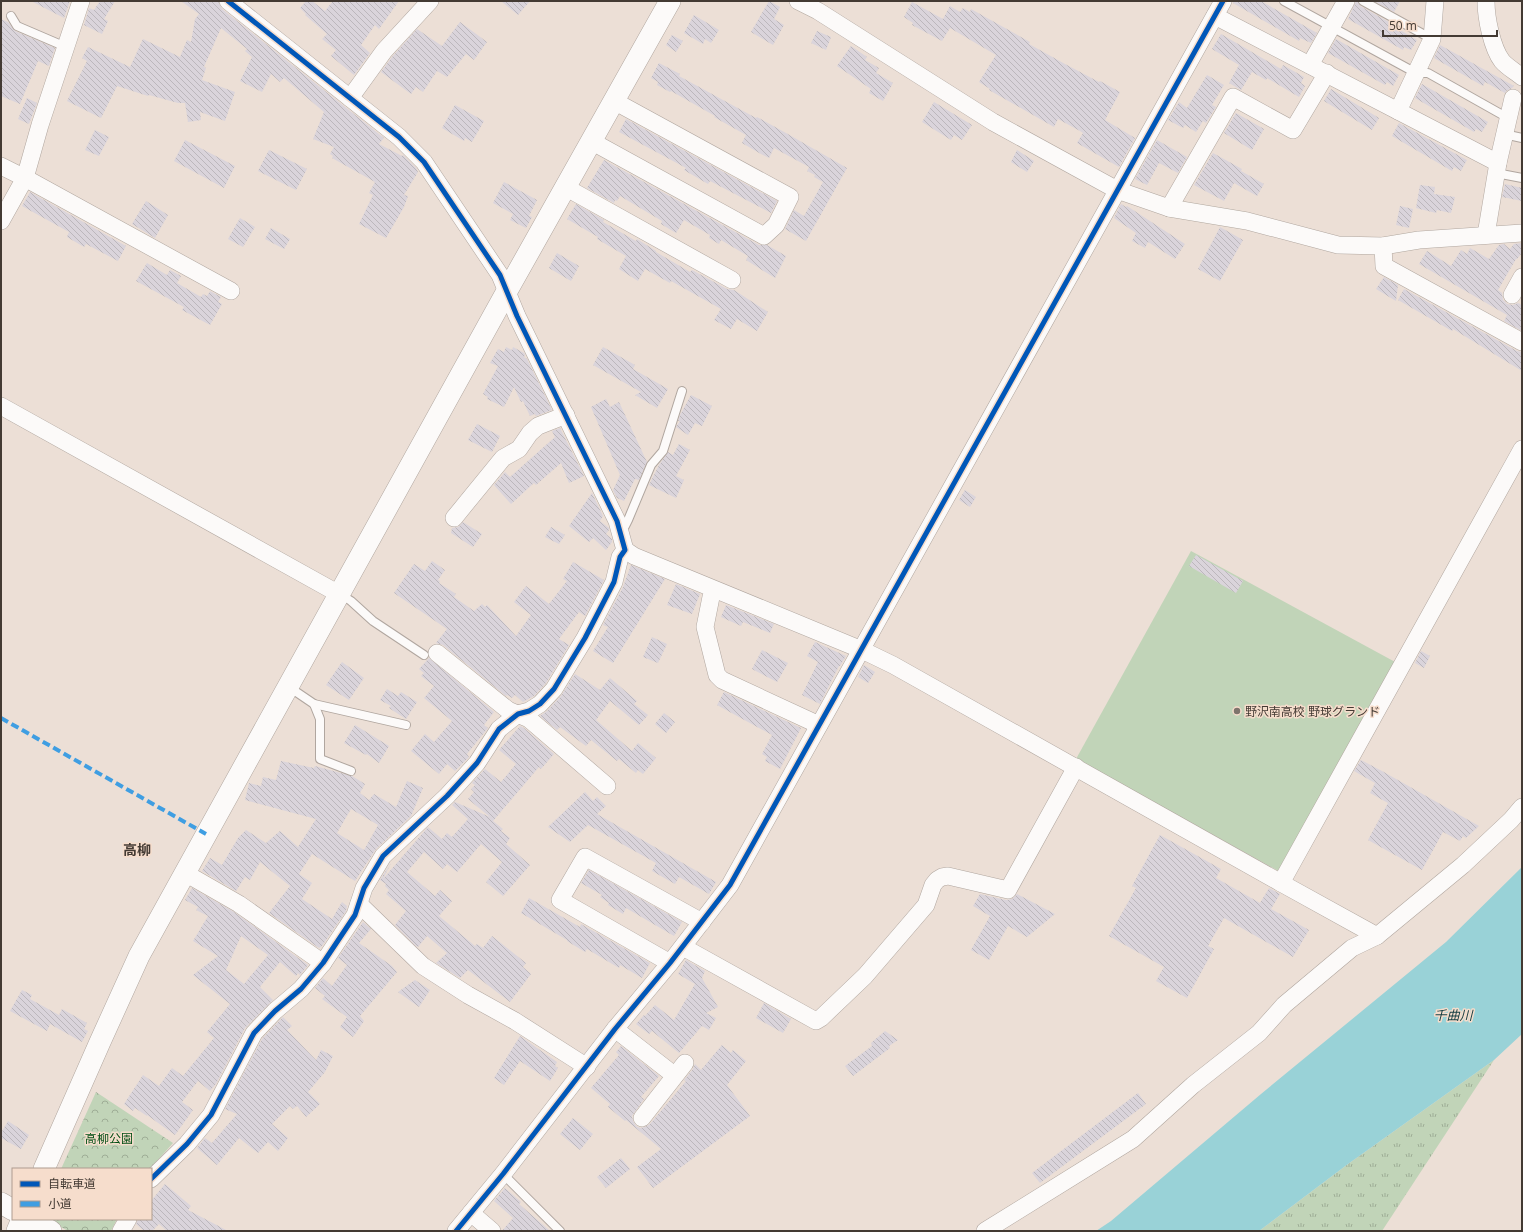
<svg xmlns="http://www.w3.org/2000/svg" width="1523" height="1232" font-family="'Open Sans','Noto Sans JP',sans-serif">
  <defs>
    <pattern id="grass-tufts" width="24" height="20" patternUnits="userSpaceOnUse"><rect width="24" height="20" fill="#c1d4b8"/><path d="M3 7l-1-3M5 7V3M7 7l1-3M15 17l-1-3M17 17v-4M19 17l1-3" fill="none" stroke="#9ead96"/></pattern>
    <pattern id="park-crowns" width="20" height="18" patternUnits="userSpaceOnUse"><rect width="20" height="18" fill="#c1d4b8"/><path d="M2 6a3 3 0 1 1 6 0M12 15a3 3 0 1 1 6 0" fill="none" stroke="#9ead96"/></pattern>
    <pattern id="building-back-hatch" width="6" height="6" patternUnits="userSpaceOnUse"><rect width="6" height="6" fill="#dad4db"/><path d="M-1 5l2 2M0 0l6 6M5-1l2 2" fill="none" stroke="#bcb7bc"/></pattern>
  </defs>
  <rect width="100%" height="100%" fill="#ecdfd6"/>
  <path fill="url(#grass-tufts)" d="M1494 1060 1382 1231H1259L1348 1164Z"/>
  <g fill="url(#park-crowns)">
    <path d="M96 1092 173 1143 150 1169H61Z"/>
    <path d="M47 1219H117L111 1231H68Z"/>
  </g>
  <path fill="#c1d4b8" d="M1191 551 1397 663 1282 873 1076 759Z"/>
  <path fill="#99d2d7" d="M1522 867V1034L1494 1060 1348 1164 1259 1231H1096L1111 1221 1261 1094 1446 942Z"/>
  <g fill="url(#building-back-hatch)" fill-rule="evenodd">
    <path d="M31 1H70L64 18Z"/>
    <path d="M100 1H115L104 19 108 21 102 34 84 25 89 8 94 10Z"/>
    <path d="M181 1H218L222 9 384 138 379 144 402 156 403 155 416 168 418 172 404 195 408 196 404 207 386 238 359 224 373 195 369 193 375 182 332 158 333 156 330 154 334 147 313 139 324 112 284 78 280 82 271 74 262 92 240 81 252 57 245 51 247 49 221 28 204 67 206 68 202 80 235 92 225 121 200 112 201 120 188 122 185 103H178L149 95 148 96 117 86 101 118 67 101 87 61 82 58 88 47 130 67 143 39 180 57 187 40 191 42 195 19 199 14Z"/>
    <path d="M306 1H312L325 11 333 1H399L379 29 375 25 361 45 370 53 354 75 331 56 336 50 322 39 327 34 305 15 306 14 300 8Z"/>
    <path d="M501 1H530L518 15Z"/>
    <path d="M769 1 780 7 774 19 784 25 773 45 751 32Z"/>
    <path d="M1233 1H1261L1317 33 1311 43 1300 38 1299 41 1233 3Z"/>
    <path d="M1356 1H1358L1360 6 1389 22 1388 23 1417 40 1411 50 1404 47 1403 50 1348 19Z"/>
    <path d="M1374 1H1400L1394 12Z"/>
    <path d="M912 2 943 19 950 6 960 12 963 8 970 12 971 9 1030 42 1029 44 1065 64 1099 82 1100 81 1120 92 1105 120 1135 138 1119 167 1077 143 1083 133 1080 131 1058 119 1054 127 989 90 990 89 979 82 996 55 950 28 942 41 912 25 913 23 904 17Z"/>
    <path d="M694 15 719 30 711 43 705 39 703 44 684 33Z"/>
    <path d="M1 19 8 22 15 31 55 48 49 66 38 61 20 104 1 96Z"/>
    <path d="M460 22 487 42 474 60 466 54 447 77 437 71 423 92 416 87 411 94 381 72 392 57 417 29 442 46Z"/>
    <path d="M817 31 831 37 826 50 811 43Z"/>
    <path d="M1221 34 1281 69 1283 65 1304 77 1301 83 1305 86 1299 97 1267 78 1266 80 1252 72 1241 90 1229 83 1239 65 1212 49Z"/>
    <path d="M672 35 683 41 676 52 666 45Z"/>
    <path d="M1336 39 1399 75 1393 86 1387 82 1385 85 1328 53Z"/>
    <path d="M1440 45 1514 86 1512 88 1506 91 1505 93 1485 82 1483 86 1434 58Z"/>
    <path d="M851 46 867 57 865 60 879 68 876 73 893 83 883 101 869 93 871 89 837 66Z"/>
    <path d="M659 63 680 74 679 76 756 118 757 117 786 133 847 168 806 241 785 229 794 210 804 216 823 182 814 177 815 175 807 171 809 167 774 148 769 158 761 154 742 143 746 135 714 117 715 116 671 91 670 92 657 85 658 82 651 78Z"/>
    <path d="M1207 75 1224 85 1212 105 1216 107 1206 123 1203 121 1196 132 1185 125 1183 128 1168 120 1179 102 1187 108Z"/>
    <path d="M1422 84 1488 122 1482 132 1476 129 1474 132 1415 98Z"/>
    <path d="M1331 89 1379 118 1372 130 1324 101Z"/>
    <path d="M27 98 37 103 29 124 18 119Z"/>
    <path d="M934 102 972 125 962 140 954 135 951 140 922 122Z"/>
    <path d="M455 105 484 121 472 142 465 138 464 141 442 128Z"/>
    <path d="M1236 113 1264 129 1252 150 1224 133Z"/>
    <path d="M626 119 777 201 771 213 710 181 708 184 684 170 686 168 619 132Z"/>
    <path d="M1399 123 1467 160 1461 171 1454 167 1452 171 1392 136Z"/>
    <path d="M95 130 109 137 99 156 85 150Z"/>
    <path d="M185 140 235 166 224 188 174 161Z"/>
    <path d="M1157 140 1187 157 1178 173 1159 163 1147 185 1135 179Z"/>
    <path d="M269 150 307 169 296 190 258 171Z"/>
    <path d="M1017 150 1034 161 1027 172 1011 162Z"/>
    <path d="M1213 153 1242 169 1241 171 1264 184 1257 196 1234 183 1224 201 1194 185Z"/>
    <path d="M604 160 759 245H767L786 256 775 278 746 260 748 256 721 240 719 244 709 238 710 235 684 220 676 233 661 224 662 221 620 196 617 201 615 200 614 203 587 188Z"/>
    <path d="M504 182 537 200 529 216 532 217 526 228 510 220 513 214 493 203Z"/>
    <path d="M1505 184 1522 188V201L1502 197Z"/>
    <path d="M1420 185 1435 187 1434 194 1455 197 1451 213 1437 210 1436 213 1416 208Z"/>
    <path d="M30 192 126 246 118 261 86 244 84 247 67 237 69 232 22 206Z"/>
    <path d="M146 201 168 215 155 238 132 224Z"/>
    <path d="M576 204 604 220 603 222 636 241 637 239 656 251V252L690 272 692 270 727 289 734 290 768 312 757 331 737 319 731 329 714 320 721 309 671 281 670 283 645 269 638 281 619 269 626 256 597 239 598 237 567 219Z"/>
    <path d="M1121 204 1126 207 1127 206 1185 244 1175 259 1148 242 1145 248 1132 241 1136 233 1114 218Z"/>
    <path d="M1400 206 1413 209 1409 228 1396 225Z"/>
    <path d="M240 218 255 227 243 247 228 239Z"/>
    <path d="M1220 227 1243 240 1220 281 1198 269Z"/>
    <path d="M271 228 290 239 284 249 265 239Z"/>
    <path d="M1522 243V253L1517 259H1516L1498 290 1502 293 1503 300 1507 304 1513 305 1518 303 1522 305V331L1504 321 1507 315 1419 264 1427 251 1451 266 1461 250 1467 254 1470 248 1489 259 1499 245 1504 244 1510 249 1514 244Z"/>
    <path d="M557 253 579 266 571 281 549 268Z"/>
    <path d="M147 263 167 275 170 270 181 276 177 283 201 297 203 294 207 296 210 291 221 297 218 302 222 304 210 325 182 310 184 307 136 281Z"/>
    <path d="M1384 277 1398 285 1396 301 1376 289Z"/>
    <path d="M1404 289 1517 351 1522 352V371L1453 329 1452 331 1398 300Z"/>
    <path d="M506 347 512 350 513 347 524 353 525 355 524 357 527 359 552 410 536 416 535 414 530 416 523 401 521 402 514 387 504 407 487 399 488 397 483 394 498 366 490 363 498 349 504 352Z"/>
    <path d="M603 347 635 365 633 369 668 389 657 408 635 395 641 392 593 365Z"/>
    <path d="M691 395 712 406 702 426 695 423 688 435 676 427 680 421H678L680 415Z"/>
    <path d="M606 399 610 407 619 402 647 462 639 480 635 479 624 501 617 498 613 490 620 475 591 407Z"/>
    <path d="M477 424 500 436 492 452 468 440Z"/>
    <path d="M560 428 584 476 569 483 561 463 536 485 534 483 511 504 494 485 505 472 510 477 555 437 552 431Z"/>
    <path d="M679 444 690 450 676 476 684 480 676 498 649 485 659 465 668 452 673 455Z"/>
    <path d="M965 490 976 497 970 507 959 500Z"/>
    <path d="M592 493 603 516 600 521 609 528V530L606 534 612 539V542L606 550 593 538 589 542 569 526Z"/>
    <path d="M463 522 482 534 473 547 451 533 452 528 458 527Z"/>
    <path d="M551 527 565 535 559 544 545 537Z"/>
    <path d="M1196 555 1243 581 1236 593 1189 566Z"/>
    <path d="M432 561 445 570 438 580 440 581 439 583 456 594 454 597 474 611 482 604 485 607 487 605 516 636 531 615 514 602 526 586 549 604 567 581 563 579 573 562 604 580 585 616 579 612 559 639 569 645 546 683 534 696 523 702 515 695 512 698 507 695 506 696 443 645 436 643 447 629 394 593 414 564 425 571Z"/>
    <path d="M631 565 665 579 613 663 593 651 608 627 603 625 623 587Z"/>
    <path d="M676 584 700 594 692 614 667 605Z"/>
    <path d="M726 605 774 624 770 633 743 622 741 626 721 617Z"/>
    <path d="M652 637 667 644 658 663 643 657Z"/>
    <path d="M815 642 846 656 840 666H839L820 704 802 695 818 662 807 656Z"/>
    <path d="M762 650 788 663 777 682 752 669Z"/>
    <path d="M1421 651 1430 656 1424 668 1415 663Z"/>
    <path d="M429 658 494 712 484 725 488 728 467 754 469 757 455 771 447 764 439 774 411 751 425 734 434 742 452 721 424 698 434 686 421 676 424 673 419 669Z"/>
    <path d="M342 662 364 678 349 700 326 685Z"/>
    <path d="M864 665 875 672 868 683 858 677Z"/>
    <path d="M575 674 600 690 610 678 637 701 634 704 648 715 639 725 610 701 596 720 632 751 638 743 656 758 643 774 638 770 636 773 619 759 617 761 591 740 586 746 560 727 557 730 540 716 547 711 561 696Z"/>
    <path d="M387 689 398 696 401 692 417 702 406 719 389 708 391 706 380 700Z"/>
    <path d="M724 692 801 728 780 769 765 761 767 757 762 754 772 735 717 705Z"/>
    <path d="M664 713 675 722 666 733 655 724Z"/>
    <path d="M355 725 389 746 379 763 367 754 366 755 344 743Z"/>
    <path d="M520 726 524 728 554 754 541 769 539 767 493 821 503 829 501 831 510 838 506 844 530 865 503 896 486 882 502 862 481 844 457 872 447 864 443 869 424 852 407 872 435 896 440 890 452 901 439 916 475 946 477 944 483 948 492 936 526 963 523 967 531 974 510 1002 468 970 460 978 436 963 447 953 427 936 418 947 416 946 395 925 406 911 386 894 389 890 385 886 386 884 380 880 391 863 383 879 428 827 442 839 447 833 452 837 468 819 452 805 455 802 490 817 468 799 474 792 471 789 475 785 472 783 485 769 501 782 516 764 499 750Z"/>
    <path d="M1361 760 1382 771 1479 826 1466 838 1463 836 1460 841 1443 832 1422 870 1368 840 1388 803 1370 793 1375 783 1354 771Z"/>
    <path d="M281 761 314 768 315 766 352 776 365 784 360 793 369 800 374 794 396 807 407 781 423 788 411 816 376 849 355 881 312 854 299 874 312 883 302 899 332 919 342 902 347 906 346 911 322 946 319 948 269 913 290 886 260 862 250 880 245 877 236 891 202 871 210 858 222 865 238 838 246 830 266 843 280 831 298 847 316 819 245 800 249 783 261 786 263 777 276 780ZM351 809 378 825 364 850 337 833Z"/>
    <path d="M585 792 593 801 597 797 606 806 597 814 716 882 709 894 679 877 675 884 652 871 656 863 588 825 570 842 548 827Z"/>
    <path d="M1160 835 1221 869 1216 878 1260 903 1269 888 1280 894 1271 909 1309 930 1293 957 1224 918 1208 946 1214 949 1187 998 1156 981 1164 967 1109 936 1136 888 1132 886Z"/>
    <path d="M589 870 682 922 674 936 626 908 623 914 608 905 609 903 600 897 602 895 581 883Z"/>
    <path d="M192 888 234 912 308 965 300 975 298 973 296 976 280 962 260 987 273 1000 245 1028 216 1084 210 1091 198 1081 182 1102 193 1110 175 1135 147 1115V1116L135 1108 133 1111 124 1104 143 1075 159 1086 172 1068 183 1076 214 1038 207 1032 230 1004 193 975 218 956 193 941 208 916 196 910 198 907 185 900ZM241 936 268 955 244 984 226 970Z"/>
    <path d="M980 894 1006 900 1012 899 1017 894 1055 914 1027 937 1008 926 989 960 971 950 990 916 973 906Z"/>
    <path d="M529 898 580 927 581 924 650 963 642 978 620 965 619 968 587 949 585 952 567 941V940L521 913Z"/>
    <path d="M363 922 371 929 359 943 392 966 397 972 360 1016 364 1021 353 1037 340 1027 347 1017 322 999 325 996 315 988 323 978 332 986 347 965 338 958Z"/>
    <path d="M686 960 705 971 702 978 718 1007 706 1013 716 1018 709 1030 702 1026 679 1053 652 1031 649 1034 636 1024 644 1015 645 1016 655 1005 674 1020 695 984 678 974Z"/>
    <path d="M415 980 430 990 419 1007 398 992Z"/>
    <path d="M22 990 32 995 30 999 59 1015 62 1009 87 1023 84 1029 88 1031 82 1042 50 1024 47 1031 10 1011Z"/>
    <path d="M764 1003 791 1019 783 1033 756 1018Z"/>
    <path d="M283 1017 292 1026 287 1030 316 1060 321 1050 333 1056 325 1072 308 1092 320 1104 306 1117 297 1106 293 1109 290 1106 272 1124 288 1138 278 1151 268 1142 258 1153 239 1138 217 1165 197 1148 205 1138 212 1143 237 1114 225 1109 262 1039Z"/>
    <path d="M885 1031 898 1040 889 1046 890 1048 853 1076 845 1066 872 1046 871 1043Z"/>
    <path d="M520 1036 557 1062 555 1066 558 1068 550 1081 520 1061 504 1085 494 1078Z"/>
    <path d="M722 1045 731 1053 733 1050 746 1061 727 1085 750 1116 653 1188 637 1167 661 1149 626 1120 625 1121 608 1107 610 1104 591 1088 619 1055 616 1052 621 1046 659 1076 641 1097 644 1099 632 1116 633 1121 636 1126 640 1128 645 1127 650 1124 686 1081 684 1080 693 1069 695 1064 701 1070Z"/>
    <path d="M1138 1093 1146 1104 1040 1183 1032 1173Z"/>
    <path d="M573 1118 593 1134 580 1150 560 1134Z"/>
    <path d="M8 1121 29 1135 21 1149 1 1138V1133Z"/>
    <path d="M621 1158 630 1169 606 1188 597 1177Z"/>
    <path d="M165 1184 191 1206 188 1210 228 1231H167L159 1224 152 1231H144L136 1224 138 1219H151V1201Z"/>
    <path d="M505 1188 521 1202 519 1204 550 1231H502L513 1218 494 1201Z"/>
  </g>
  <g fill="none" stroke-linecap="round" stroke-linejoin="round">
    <defs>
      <g id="service">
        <path d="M1284 1 1416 73H1428L1508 118"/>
        <path d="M1363 1 1432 39"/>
        <path d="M11 16 17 26 66 47"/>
        <path d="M1504 134 1522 138"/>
        <path d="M1496 173 1522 178"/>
        <path d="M620 530 625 526 628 520 651 465 663 451 682 391"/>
        <path d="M340 594 351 601 373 621 424 655"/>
        <path d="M289 687 314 704 320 719V759L351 771"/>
        <path d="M314 704 406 725"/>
        <path d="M503 1174 560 1231"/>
      </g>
      <g id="minor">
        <path d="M798 1 818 11 993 122 1117 190 1169 208 1247 221 1338 245 1383 246 1419 240 1522 233"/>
        <path d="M1486 1C1486 18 1492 48 1502 61 1507 67 1516 72 1522 77"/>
        <path d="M1215 16 1398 111 1432 39 1435 1"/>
        <path d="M1310 65 1346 1"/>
        <path d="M350 98 384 51 430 1"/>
        <path d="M1398 111 1498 163"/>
        <path d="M591 141 764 236 776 225 790 197 614 101"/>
        <path d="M1 166 25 178 231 291"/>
        <path d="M565 187 732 280"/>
        <path d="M1169 208 1233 97 1293 130 1327 73"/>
        <path d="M1 221 25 178 40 125 81 1"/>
        <path d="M1486 235 1498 163 1513 98"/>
        <path d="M1383 246 1384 266 1522 342"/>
        <path d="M1512 295 1522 277"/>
        <path d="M1 406 339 594"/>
        <path d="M454 518 503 458 519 449 530 433 538 426 566 415"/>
        <path d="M625 550 634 556 862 650 893 665 1281 883 1377 936"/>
        <path d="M714 590 711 597 705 627 717 675 722 680 819 725"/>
        <path d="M437 653 508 710 529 719 607 786"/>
        <path d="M185 873 239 904 323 963"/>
        <path d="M1281 883 1522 449"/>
        <path d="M359 904 423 966 468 995 515 1021 587 1067"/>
        <path d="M683 947 816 1021 821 1018 865 976 926 905 933 885 937 880 942 877 948 876 1008 890 1076 767"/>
        <path d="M670 963 560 900 585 857 702 922"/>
        <path d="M615 1029 674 1075"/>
        <path d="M642 1118 685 1063"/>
        <path d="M151 1179 187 1144 211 1115 254 1033 275 1011 301 989 323 963 355 915 364 888 383 856 447 796 477 763 499 729 518 714 529 711 540 704 554 689 585 638 614 582 620 557 625 550 617 521 517 316 500 275 424 162 399 137 228 1"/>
        <path d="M471 1213 492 1231"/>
        <path d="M121 1231 128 1219"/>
        <path d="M456 1231 503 1174 615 1029 670 963 730 885 1223 1"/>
        <path d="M985 1231 1133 1139 1193 1085 1259 1033 1284 1005 1352 948 1377 936 1463 865 1511 820 1522 807"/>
      </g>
      <g id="tertiary">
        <path d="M44 1169 100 1042 139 956 507 291 670 1"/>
        <path d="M1 1203 13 1210"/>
        <path d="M30 1219 51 1231"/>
        <path d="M17 1231 22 1219"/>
      </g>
    </defs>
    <use href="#service" stroke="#b0a69f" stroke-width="10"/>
    <use href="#minor" stroke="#b0a69f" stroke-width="18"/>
    <use href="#tertiary" stroke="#b0a69f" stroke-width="22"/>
    <use href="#service" stroke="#fcfaf9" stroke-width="8"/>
    <use href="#minor" stroke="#fcfaf9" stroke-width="17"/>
    <use href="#tertiary" stroke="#fcfaf9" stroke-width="21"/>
    <path stroke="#3f9ee2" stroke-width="4" stroke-dasharray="8 4" stroke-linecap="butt" d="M1 718 206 834"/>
    <defs>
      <g id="cycleway">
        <path d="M151 1179 187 1144 211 1115 254 1033 275 1011 301 989 323 963 355 915 364 888 383 856 447 796 477 763 499 729 518 714 529 711 540 704 554 689 585 638 614 582 620 557 625 550 617 521 517 316 500 275 424 162 399 137 228 1"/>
        <path d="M456 1231 503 1174 615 1029 670 963 730 885 1223 1"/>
      </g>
    </defs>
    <use href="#cycleway" stroke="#f6ddcc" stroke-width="8"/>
    <use href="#cycleway" stroke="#0057b8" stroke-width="5"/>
  </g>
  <circle fill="#7e746c" stroke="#f6ddcc" stroke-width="1.5" cx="1237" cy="711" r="4"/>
  <g text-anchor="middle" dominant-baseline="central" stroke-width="3" stroke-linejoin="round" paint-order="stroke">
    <g font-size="12" fill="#433a33" stroke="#f6ddcc" text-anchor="start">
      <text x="1245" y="711">野沢南高校 野球グランド</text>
    </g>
    <g font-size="12" fill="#004f14" stroke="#f6ddcc">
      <text x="109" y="1138">高柳公園</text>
    </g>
    <g font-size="13" font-style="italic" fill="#133d42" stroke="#f6ddcc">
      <text x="1453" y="1015">千曲川</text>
    </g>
    <g font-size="14" font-weight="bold" fill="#433a33" stroke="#f6ddcc">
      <text x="137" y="849">高柳</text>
    </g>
  </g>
  <rect width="1523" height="1232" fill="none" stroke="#433a33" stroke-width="4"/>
  <rect x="12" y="1168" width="140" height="52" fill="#f6ddcc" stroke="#ae9c8f"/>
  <rect x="20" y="1181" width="20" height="6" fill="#0057b8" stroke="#ae9c8f"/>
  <text x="48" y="1188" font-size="12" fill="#433a33">自転車道</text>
  <rect x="20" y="1201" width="20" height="6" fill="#3f9ee2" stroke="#ae9c8f"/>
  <text x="48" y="1208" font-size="12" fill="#433a33">小道</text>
  <path d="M1383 30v6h114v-6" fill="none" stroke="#433a33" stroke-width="2"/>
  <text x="1389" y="30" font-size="12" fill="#433a33" stroke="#f6ddcc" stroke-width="3" paint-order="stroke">50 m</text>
</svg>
